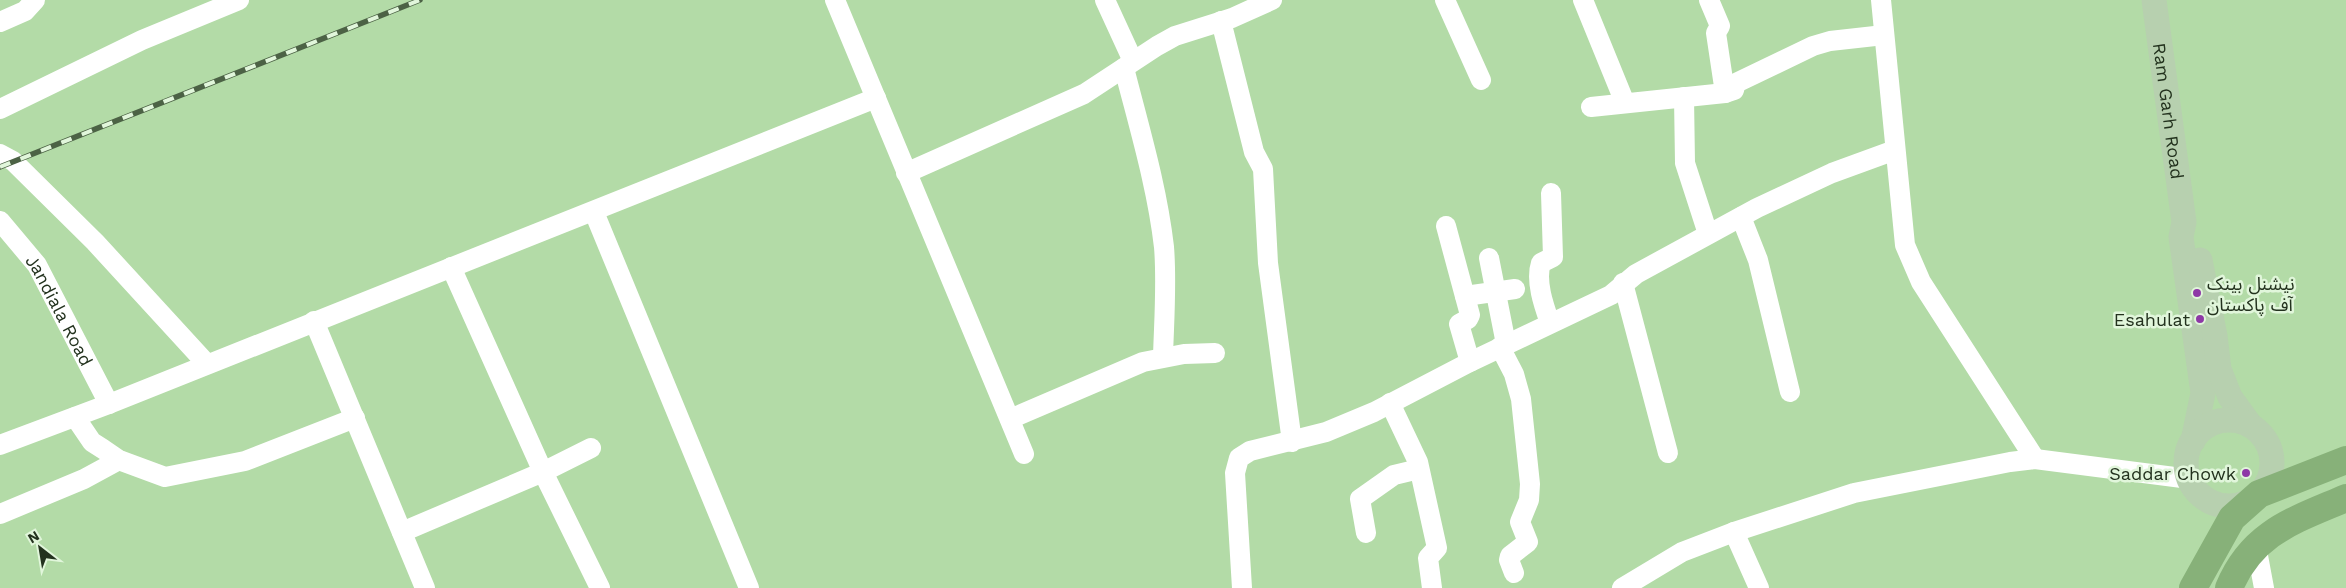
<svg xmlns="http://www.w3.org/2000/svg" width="2346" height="588" font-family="'Work Sans','Noto Sans Arabic',sans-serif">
  <rect width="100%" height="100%" fill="#b3dba7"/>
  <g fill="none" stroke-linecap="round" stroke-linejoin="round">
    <g stroke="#fff" stroke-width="20">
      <path d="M835 0 1024 454"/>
      <path d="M1105 0 1133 61"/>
      <path d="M1445 0 1481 80"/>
      <path d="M1583 0 1625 103"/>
      <path d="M1709 0 1720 26 1716 33 1725 93"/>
      <path d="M1881 0 1905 245 1921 282 2035 459"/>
      <path d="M1221 21 1254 152 1263 169 1268 263 1292 442"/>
      <path d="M0 22 25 11 35 0"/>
      <path d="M1124 68C1139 127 1157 186 1164 247 1167 283 1164 321 1163 357"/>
      <path d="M1684 97 1685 163 1708 234"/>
      <path d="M1591 107 1725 93 1734 90 1736 83 1813 46 1830 41 1884 35"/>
      <path d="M0 109 142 40 239 0"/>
      <path d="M0 154 13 161 95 242 206 363"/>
      <path d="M906 173 1084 94 1157 46 1175 36 1232 18 1272 0"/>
      <path d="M594 212 749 588"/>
      <path d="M1741 217 1758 260 1790 392"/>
      <path id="s1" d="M0 221 37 265 109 404"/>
      <path d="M1446 226 1470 315 1468 319 1459 324 1470 362"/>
      <path d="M1489 258 1506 344"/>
      <path d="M451 267 543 472 600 588"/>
      <path d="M1623 283 1668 453"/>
      <path d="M1465 296 1515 289"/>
      <path d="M314 321 425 588"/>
      <path d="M1550 323C1544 306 1535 281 1541 263L1553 257 1551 193"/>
      <path d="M1500 347 1514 374 1521 399 1530 484 1529 500 1520 522 1528 542 1510 556 1509 560 1514 573"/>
      <path d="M1390 403 1418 462 1437 548 1428 558 1432 588"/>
      <path d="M75 417 92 442 103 449 119 460 165 477 245 461 355 418"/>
      <path d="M1010 419 1143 362 1184 354 1215 353"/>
      <path d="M0 445 109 404 876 98"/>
      <path d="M0 514 84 479 119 460"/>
      <path d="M402 532 543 472 591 448"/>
      <path d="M1734 532 1759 588"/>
      <path d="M1366 533 1360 499 1394 475 1419 469"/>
      <path d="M2256 545 2264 588"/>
      <path d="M1242 588 1235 473 1239 458 1250 451 1326 432 1374 412 1470 362 1611 295 1636 274 1757 208 1832 173 1895 150"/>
      <path d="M1622 588 1682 552 1734 532 1854 493 2010 462 2035 459 2190 479"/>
    </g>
    <g stroke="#b7d0af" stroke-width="25">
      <path id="s2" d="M2154 0 2184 222 2181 237 2203 393 2193 441"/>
      <path d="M2200 260 2215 336 2219 369 2230 397 2251 426"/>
      <circle cx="2229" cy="463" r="43"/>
    </g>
    <g stroke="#87b179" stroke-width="28">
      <path d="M2193 588 2232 518 2259 494 2346 460"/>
      <path d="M2229 588C2252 532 2295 520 2346 498"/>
    </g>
    <defs>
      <path id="rail" d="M0 167 420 0"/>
    </defs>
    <use href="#rail" stroke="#4c6245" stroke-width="5.5"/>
    <use href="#rail" stroke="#e1f6db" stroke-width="4" stroke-dasharray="11" stroke-linecap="butt"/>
  </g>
  <g fill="#8e38a6" stroke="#e1f6db" stroke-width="2">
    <circle cx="2197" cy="293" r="5"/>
    <circle cx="2200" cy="319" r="5"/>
    <circle cx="2246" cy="473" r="5"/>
  </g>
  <g text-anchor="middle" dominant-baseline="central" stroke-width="5" stroke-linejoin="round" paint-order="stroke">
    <g font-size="18" fill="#23321e" stroke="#e1f6db">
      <text stroke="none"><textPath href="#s2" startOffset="112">Ram Garh Road</textPath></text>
      <text stroke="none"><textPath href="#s1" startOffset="108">Jandiala Road</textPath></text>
    </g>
    <g font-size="18" fill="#23321e" stroke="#e1f6db" text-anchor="end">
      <text x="2207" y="283" text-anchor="start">نیشنل بینک<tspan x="2207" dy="21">آف پاکستان</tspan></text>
      <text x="2190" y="319">Esahulat</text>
      <text x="2236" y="473">Saddar Chowk</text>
    </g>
  </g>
  <g transform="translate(40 548) rotate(329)" stroke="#e1f6db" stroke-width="4" paint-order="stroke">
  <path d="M0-4L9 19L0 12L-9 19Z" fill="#23321e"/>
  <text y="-8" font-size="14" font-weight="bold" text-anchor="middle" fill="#23321e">N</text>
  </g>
</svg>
